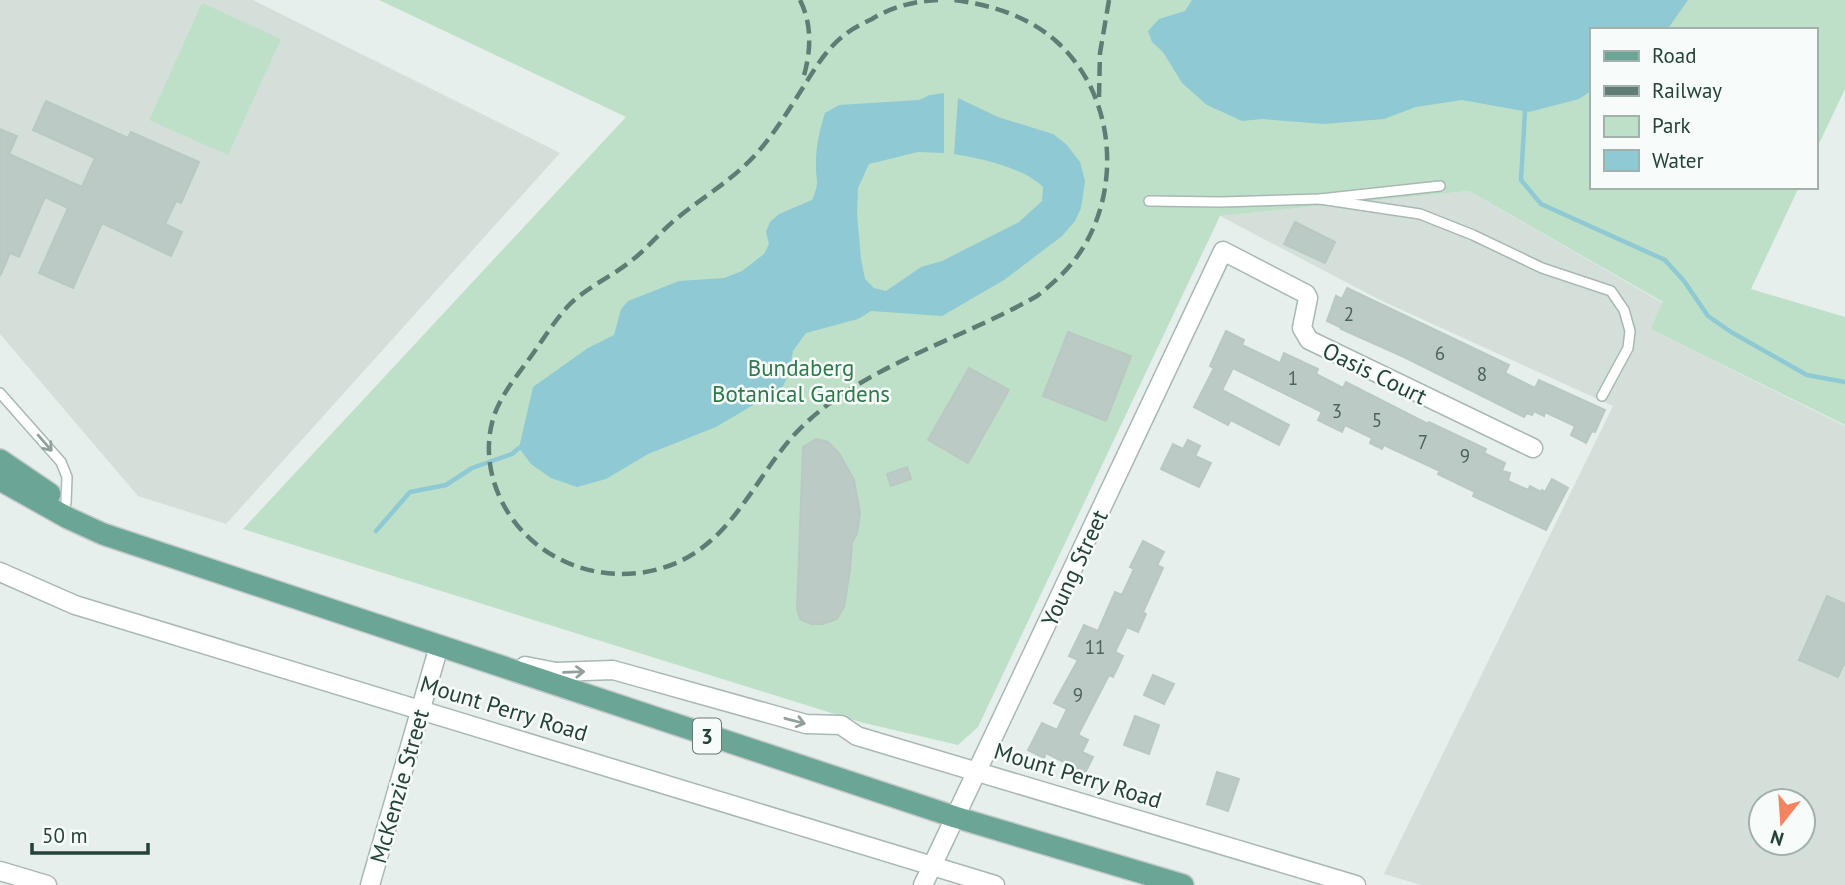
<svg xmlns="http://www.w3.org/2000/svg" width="1845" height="885" font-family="'PT Sans',sans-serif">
  <rect width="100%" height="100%" fill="#e6efeb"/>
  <g fill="#d4dfda" fill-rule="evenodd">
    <path d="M0 0H253L560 153 226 524 138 496 0 334Z"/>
    <path d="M1469 191 1663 303 1650 329 1845 426V885H1421L1384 874 1613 406 1380 300 1220 216ZM1761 801H1803V843H1761Z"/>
  </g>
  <g fill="#bfe0c8">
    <path d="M379 0H1845V89L1815 152V30H1591V187H1799L1751 289 1845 317V425L1650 329 1663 302 1469 191 1220 216 978 727 958 745 860 722 243 529 626 117Z"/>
    <path d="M202 3 281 39 228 155 149 120Z"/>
  </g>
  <g fill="#8ec9d4">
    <path d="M1192 0H1688L1667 30H1591V91L1579 99 1529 112 1462 100 1416 107 1384 119 1324 124 1262 119 1242 121 1207 105 1182 83 1163 52 1152 42 1148 31 1159 19 1185 11Z"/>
    <path d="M944 93V153L918 152 869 164 858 188 857 213 861 259 865 279 874 288 886 291 921 267 942 261 1019 222 1042 201 1043 187C1024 168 980 158 954 154L958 98 998 117 1053 134 1066 144 1080 162 1085 181 1081 208 1075 221 1062 236 1004 280 942 316 871 311 858 319 806 333 793 351 789 374 782 388 716 427 648 454 606 479 577 487 551 478 531 464 519 448 533 387 588 348 614 335 621 309 628 301 679 281 724 278 742 271 764 254 769 244 766 232 770 222 779 214 812 200C821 179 815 182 816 162 816 145 820 129 825 113L839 105 919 100 930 95Z"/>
  </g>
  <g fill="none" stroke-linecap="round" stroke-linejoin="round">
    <g stroke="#8ec9d4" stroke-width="4.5">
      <path d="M1525 111 1521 180 1541 204 1665 260 1684 281 1708 316 1731 332 1807 375 1845 382"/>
      <path d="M376 531 410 492 446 485 472 468 512 454 519 448"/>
    </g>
  </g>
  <g fill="#bbcac4" stroke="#b8c9c2" stroke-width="2">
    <path d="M46 101 128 138 131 132 199 162 181 203 176 201 165 224 182 232 171 256 102 223 73 288 39 273 68 208 45 197 19 257 10 253 0 276V129L17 136 9 154 82 187 95 158 33 130Z"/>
    <path d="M1295 222 1335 242 1325 263 1284 244Z"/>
    <path d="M1347 288 1509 365 1505 373 1535 388 1539 380 1605 410 1595 432 1592 431 1586 443 1571 435 1575 426 1545 412 1544 416 1534 411 1532 415 1527 413 1524 417 1404 357 1341 329 1342 328 1327 321 1336 296 1342 299Z"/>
    <path d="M1226 331 1244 340 1242 345 1280 363 1284 353 1318 369 1316 374 1343 388 1346 382 1428 424 1429 422 1486 449 1484 453 1505 463 1502 471 1510 473 1508 481 1528 490 1530 486 1541 492 1542 490 1545 492 1552 479 1568 488 1546 530 1473 496 1475 492 1438 474 1440 471 1384 445 1382 449 1370 443 1372 438 1345 425 1342 432 1318 420 1322 412 1233 368 1222 390 1289 425 1279 445 1231 420 1228 425 1194 407 1214 368 1210 366Z"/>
    <path d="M1068 332 1131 356 1106 421 1043 396Z"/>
    <path d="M969 368 1009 390 968 463 928 440Z"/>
    <path d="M816 439 828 442 839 453 854 480 860 513 857 534 852 542 850 570 844 607 837 619 823 624H811L800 619 797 609 803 447Z"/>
    <path d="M1188 440 1200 446 1195 456 1211 463 1199 487 1161 469 1173 444 1183 449Z"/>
    <path d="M907 467 911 479 891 486 887 474Z"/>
    <path d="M1143 541 1164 552 1157 565 1163 568 1143 612 1146 614 1138 632 1127 627 1115 652 1123 656 1113 677 1109 675 1078 735 1088 740 1082 752 1093 757 1085 773 1046 753 1044 758 1028 750 1042 723 1057 730 1067 709 1054 703 1078 660 1069 656 1084 625 1098 631 1115 592 1122 595 1134 569 1130 567Z"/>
    <path d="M1827 596 1845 604V661L1838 677 1799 660Z"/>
    <path d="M1153 675 1174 684 1164 704 1144 695Z"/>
    <path d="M1135 716 1159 725 1149 754 1124 745Z"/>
    <path d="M1217 772 1239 779 1228 811 1207 804Z"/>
  </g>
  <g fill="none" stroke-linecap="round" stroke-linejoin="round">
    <defs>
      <g id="service">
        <path d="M1320 199 1420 214 1473 235 1542 268 1611 291 1624 310 1630 331 1628 348 1602 396"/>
        <path d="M1149 201 1221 202 1320 199 1440 186"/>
        <path d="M0 393 61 462 67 477 66 503"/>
      </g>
      <g id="minor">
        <path d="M0 572 75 605 995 885"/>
        <path d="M525 666 556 672 613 670 806 724 841 725 857 736 1356 885"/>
        <path d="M0 871 47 885"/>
        <path d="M370 885 439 646"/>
        <path d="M923 885 1223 251 1306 294 1308 298 1302 328 1309 340 1533 448"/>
      </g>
      <g id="primary">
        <path d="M0 460 50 494"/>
        <path d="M0 480 68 518 103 534 955 817 1183 885"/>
      </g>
    </defs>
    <use href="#service" stroke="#a8b8b2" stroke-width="12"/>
    <use href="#minor" stroke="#a8b8b2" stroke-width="21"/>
    <use href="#primary" stroke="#c2cac8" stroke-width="24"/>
    <use href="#service" stroke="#fff" stroke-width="9"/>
    <use href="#minor" stroke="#fff" stroke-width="18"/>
    <use href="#primary" stroke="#6aa596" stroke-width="21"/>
    <g stroke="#5f7d75" stroke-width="4.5" stroke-dasharray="14 7" stroke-linecap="butt">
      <path d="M800 0C813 26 811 54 802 82"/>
      <path d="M938 0C914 1 892 7 872 19 862 24 851 29 842 37 826 50 815 68 804 86 786 114 768 145 742 168 721 187 698 201 676 219 660 232 647 249 631 261 611 277 587 287 569 305 555 320 544 338 532 355 519 373 503 392 495 413 478 460 498 513 535 543 569 571 616 581 659 569 728 550 750 485 793 436 855 368 959 341 1037 296 1051 285 1065 273 1076 258 1123 195 1117 96 1057 42 1028 16 992 5 954 0"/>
      <path d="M1099 97 1100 53 1109 0"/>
    </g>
  </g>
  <defs><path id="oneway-shaft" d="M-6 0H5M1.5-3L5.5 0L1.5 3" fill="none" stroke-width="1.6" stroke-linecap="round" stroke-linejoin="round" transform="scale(1.75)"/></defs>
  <g stroke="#92a09c">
    <use href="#oneway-shaft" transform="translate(45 443) rotate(49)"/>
    <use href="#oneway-shaft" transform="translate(574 672) rotate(-2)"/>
    <use href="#oneway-shaft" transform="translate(795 721) rotate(15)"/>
  </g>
  <g text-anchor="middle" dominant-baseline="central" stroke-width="5" stroke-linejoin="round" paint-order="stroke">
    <g font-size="19" fill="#4a645c">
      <text x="1349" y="314">2</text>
      <text x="1440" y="353">6</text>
      <text x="1482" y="374">8</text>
      <text x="1293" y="378">1</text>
      <text x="1337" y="411">3</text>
      <text x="1377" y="420">5</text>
      <text x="1423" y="442">7</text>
      <text x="1465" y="456">9</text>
      <text x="1095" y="647">11</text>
      <text x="1078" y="695">9</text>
    </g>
    <rect fill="#f7fbf9" stroke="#637a73" stroke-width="2" x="693" y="718.5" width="28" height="35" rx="5"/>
    <g font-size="21" font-weight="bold" fill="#24423a">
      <text x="707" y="736">3</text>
    </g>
    <g font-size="23" fill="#2d7a4b" stroke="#f7fbf9">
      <text x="801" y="367">Bundaberg<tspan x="801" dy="26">Botanical Gardens</tspan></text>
    </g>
    <g font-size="23" fill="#24423a" stroke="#f7fbf9">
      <text transform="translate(1375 373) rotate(26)">Oasis Court</text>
      <text transform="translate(1074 568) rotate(-65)">Young Street</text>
      <text transform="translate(504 708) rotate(17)">Mount Perry Road</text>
      <text transform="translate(1078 775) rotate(17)">Mount Perry Road</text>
      <text transform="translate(399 786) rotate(-74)">McKenzie Street</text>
    </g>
  </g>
  <rect x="1590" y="28" width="228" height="161" fill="#f7fbf9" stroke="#a3b1ad" stroke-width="2"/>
  <rect x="1604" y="51" width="35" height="10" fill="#6aa596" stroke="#a3b1ad" stroke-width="2"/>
  <text x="1652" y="63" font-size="21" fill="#24423a">Road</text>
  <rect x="1604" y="86" width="35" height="10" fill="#5f7d75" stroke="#a3b1ad" stroke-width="2"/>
  <text x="1652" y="98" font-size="21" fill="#24423a">Railway</text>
  <rect x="1604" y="116" width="35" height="21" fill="#bfe0c8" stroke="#a3b1ad" stroke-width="2"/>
  <text x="1652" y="133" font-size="21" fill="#24423a">Park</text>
  <rect x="1604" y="150" width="35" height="21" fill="#8ec9d4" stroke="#a3b1ad" stroke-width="2"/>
  <text x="1652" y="168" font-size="21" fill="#24423a">Water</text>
  <g transform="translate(1782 822) rotate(197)"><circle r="33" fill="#f7fbf9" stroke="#a3b1ad" stroke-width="2"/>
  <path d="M0-5L12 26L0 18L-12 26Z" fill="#f4845f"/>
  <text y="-10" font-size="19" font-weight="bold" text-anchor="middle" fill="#24423a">N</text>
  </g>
  <path d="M32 843v10h116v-10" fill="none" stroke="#24423a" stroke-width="3.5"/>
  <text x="42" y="843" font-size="21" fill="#24423a" stroke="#f7fbf9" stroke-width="5" paint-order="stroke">50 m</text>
</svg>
